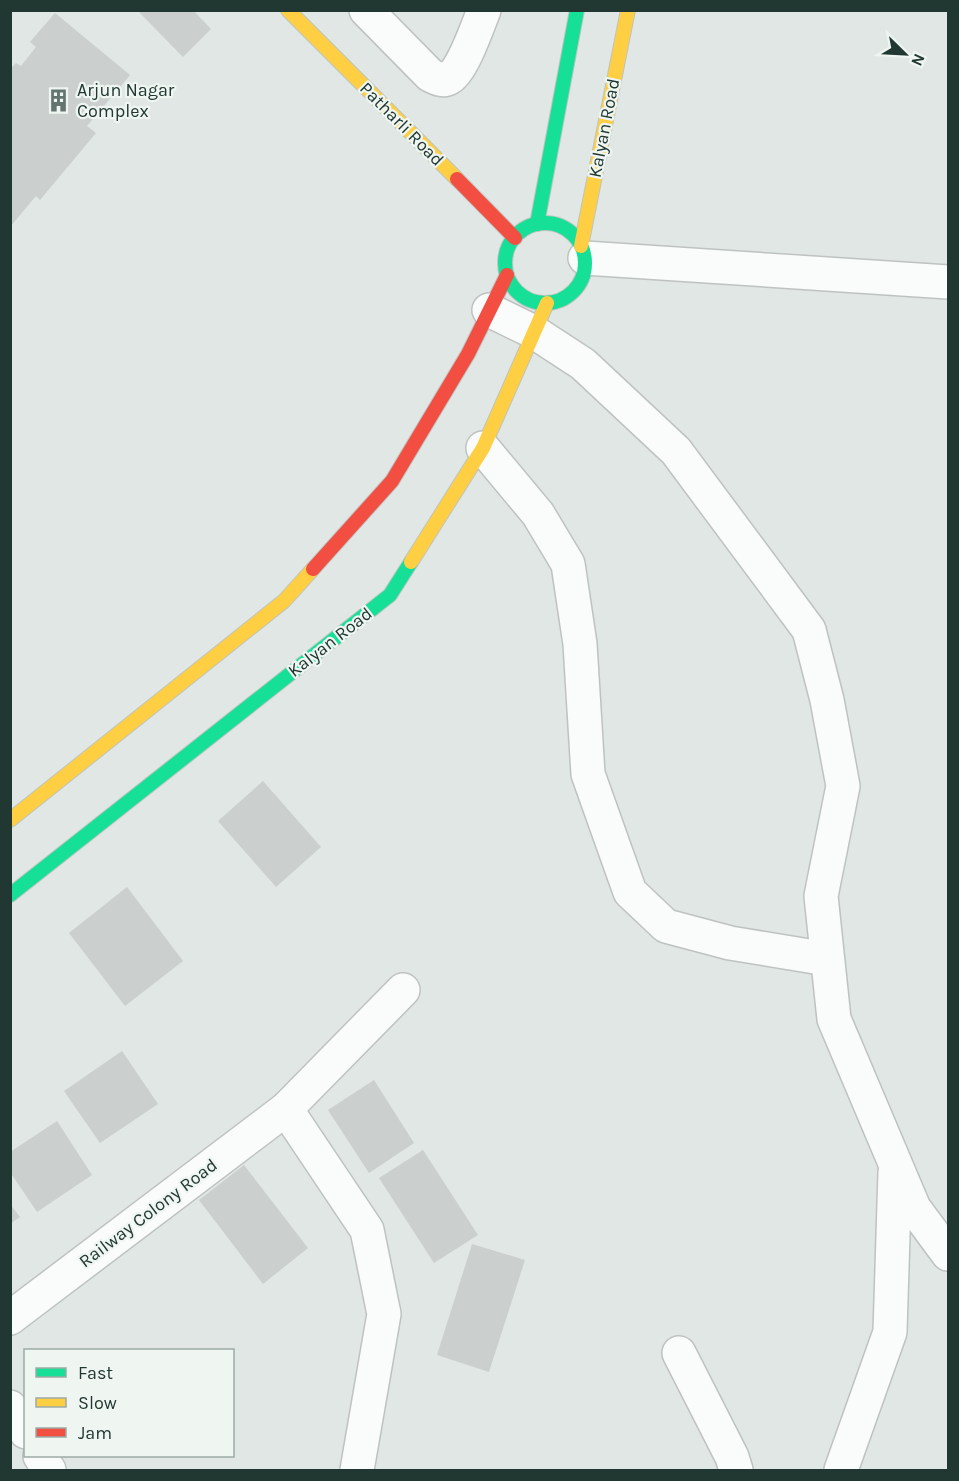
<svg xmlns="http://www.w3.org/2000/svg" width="959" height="1481" font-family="Karla,sans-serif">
  <rect width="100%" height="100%" fill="#e1e7e4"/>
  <g fill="#cbd0ce">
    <path d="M137 10H193L211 29 183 57Z"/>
    <path d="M55 13 130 75 87 126 96 133 40 200 36 196 10 227V69L16 63 21 66 36 47 30 42Z"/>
    <path d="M263 781 321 847 276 887 218 821Z"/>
    <path d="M127 887 183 961 125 1006 69 933Z"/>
    <path d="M122 1051 158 1104 100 1143 64 1091Z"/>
    <path d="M374 1080 414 1143 369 1173 328 1110Z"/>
    <path d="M57 1121 92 1175 37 1212 10 1172V1152Z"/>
    <path d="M423 1150 478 1235 434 1263 379 1178Z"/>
    <path d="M244 1165 308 1248 263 1284 199 1200Z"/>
    <path d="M10 1204 20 1217 10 1224Z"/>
    <path d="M472 1244 525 1260 489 1372 437 1355Z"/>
  </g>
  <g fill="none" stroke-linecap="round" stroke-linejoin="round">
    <defs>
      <g id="street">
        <path d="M366 10 430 75C436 78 443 82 449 78 462 72 478 25 484 10"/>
        <path d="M585 258 948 282"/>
        <path d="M489 310 534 332 583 364 676 451 809 630 827 700 843 786 821 896 834 1019 914 1208 948 1254"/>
        <path d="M483 448 538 514 568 564 580 644 588 774 630 892 666 926 730 943 827 959"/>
        <path d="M286 1109 367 1230 384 1314 357 1470"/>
        <path d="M10 1318 286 1109 403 990"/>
        <path d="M679 1353 732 1457 736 1470"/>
        <path d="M10 1407 26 1432"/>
        <path d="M40 1456 49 1470"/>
        <path d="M841 1470 890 1332 895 1172"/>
      </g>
      <g id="fast">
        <circle cx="545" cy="263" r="40"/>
        <path d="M537 224 577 10"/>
        <path d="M10 895 390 595 411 562"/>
      </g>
      <g id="slow">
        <path d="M288 10 457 179"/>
        <path d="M581 246 628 10"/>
        <path d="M411 562 483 448 547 303"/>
        <path d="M10 820 284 601 313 569"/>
      </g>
      <g id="jam">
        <path d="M457 179 515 238"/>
        <path d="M313 569 392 481 468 354 507 275"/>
      </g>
    </defs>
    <use href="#street" stroke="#bec3c1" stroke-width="36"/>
    <use href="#fast" stroke="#bec4c1" stroke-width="16"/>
    <use href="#slow" stroke="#bec4c1" stroke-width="16"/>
    <use href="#jam" stroke="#bec4c1" stroke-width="16"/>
    <use href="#street" stroke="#fafbfb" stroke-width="33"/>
    <use href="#fast" stroke="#16e098" stroke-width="14"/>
    <use href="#slow" stroke="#ffcf43" stroke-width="14"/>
    <use href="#jam" stroke="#f24e42" stroke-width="14"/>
  </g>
  <defs>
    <symbol id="building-bare" viewBox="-9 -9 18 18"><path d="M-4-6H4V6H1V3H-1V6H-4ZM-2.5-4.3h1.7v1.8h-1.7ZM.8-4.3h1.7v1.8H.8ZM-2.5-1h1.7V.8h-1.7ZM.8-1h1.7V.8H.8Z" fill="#647570" stroke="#eff6f2" stroke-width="2.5" paint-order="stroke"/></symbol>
  </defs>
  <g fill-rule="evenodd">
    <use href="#building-bare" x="42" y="84" width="33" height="33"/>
  </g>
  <g text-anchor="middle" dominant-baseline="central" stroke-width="4.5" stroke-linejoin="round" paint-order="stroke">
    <g font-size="18" fill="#213731" stroke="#eff6f2" text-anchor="start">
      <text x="77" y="90">Arjun Nagar<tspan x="77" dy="21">Complex</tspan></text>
    </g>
    <g font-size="18" fill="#213731" stroke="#eff6f2">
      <text transform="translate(402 124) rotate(45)">Patharli Road</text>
      <text transform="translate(604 128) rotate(-79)">Kalyan Road</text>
      <text transform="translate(330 642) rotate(-38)">Kalyan Road</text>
      <text transform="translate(148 1213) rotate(-37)">Railway Colony Road</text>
    </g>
  </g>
  <rect width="959" height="1481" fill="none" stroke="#213731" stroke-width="24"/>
  <rect x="24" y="1349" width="210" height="108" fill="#eff6f2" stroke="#9daaa5" stroke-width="1.5"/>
  <rect x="36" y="1368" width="30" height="9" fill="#16e098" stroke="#9daaa5" stroke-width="1.5"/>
  <text x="78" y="1379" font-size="18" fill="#213731">Fast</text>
  <rect x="36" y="1398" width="30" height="9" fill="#ffcf43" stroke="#9daaa5" stroke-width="1.5"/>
  <text x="78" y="1409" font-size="18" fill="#213731">Slow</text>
  <rect x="36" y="1428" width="30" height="9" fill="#f24e42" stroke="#9daaa5" stroke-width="1.5"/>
  <text x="78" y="1439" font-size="18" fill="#213731">Jam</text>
  <g transform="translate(905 54) rotate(114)" stroke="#eff6f2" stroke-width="4.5" paint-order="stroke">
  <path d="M0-4.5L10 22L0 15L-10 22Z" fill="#213731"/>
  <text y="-9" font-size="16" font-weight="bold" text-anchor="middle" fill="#213731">N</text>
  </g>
</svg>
